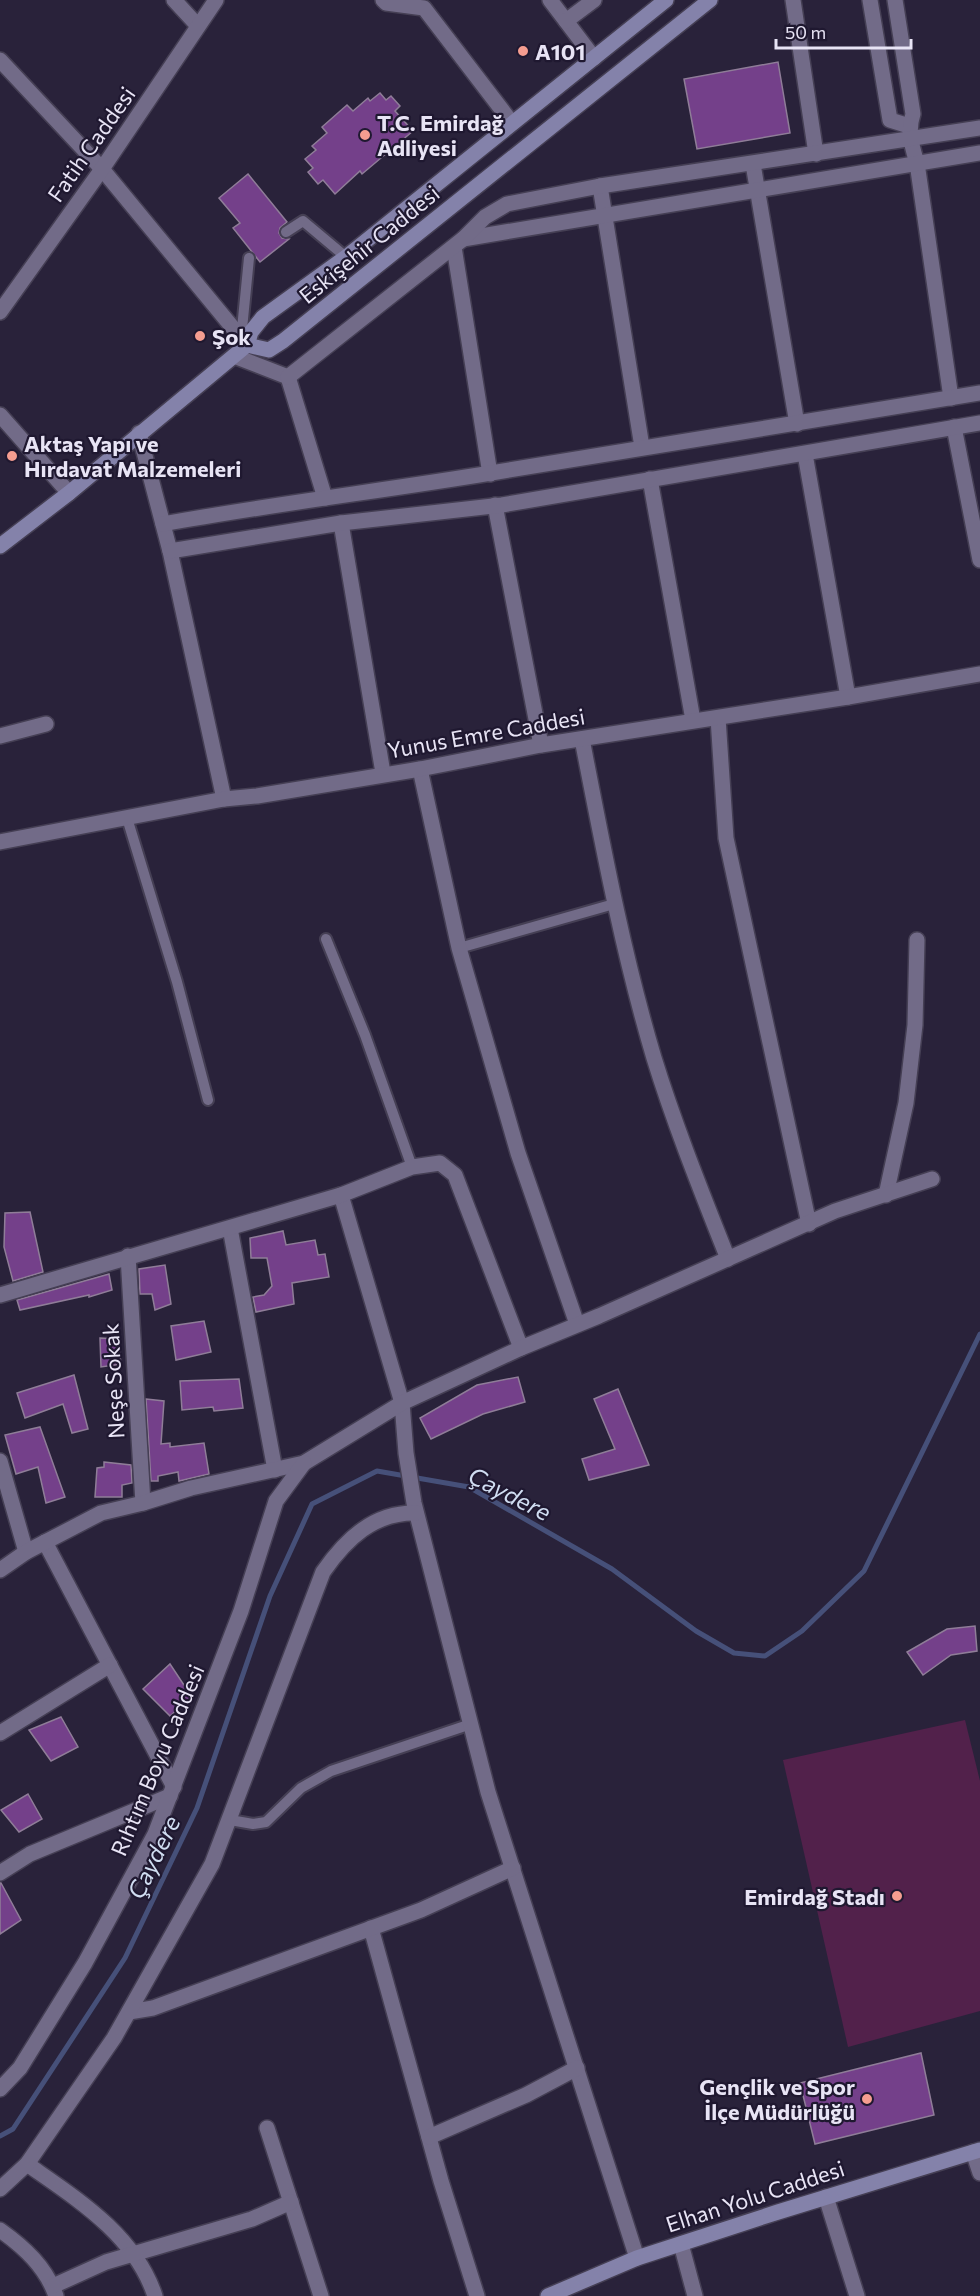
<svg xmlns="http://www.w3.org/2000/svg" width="980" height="2296" font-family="Commissioner,sans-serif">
  <rect width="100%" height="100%" fill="#29223a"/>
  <path fill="#52214b" d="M965 1720 980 1781V2011L848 2047 783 1760Z"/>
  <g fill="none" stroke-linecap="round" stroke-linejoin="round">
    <path stroke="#465079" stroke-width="5" d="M0 2136 13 2129 125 1958 197 1808 270 1596 312 1504 377 1471 469 1487 612 1569 696 1631 734 1653 765 1656 802 1631 864 1571 980 1334"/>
  </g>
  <g fill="#74408a" stroke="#8f7d98" stroke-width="1.5">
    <path d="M778 62 790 133 697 149 684 79Z"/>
    <path d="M380 93 386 100 391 96 400 106 395 111 413 131 362 174 360 171 335 194 323 180 318 184 308 172 313 168 305 159 316 150 312 146 327 133 322 127 347 105 353 111 368 98 370 101Z"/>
    <path d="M248 174 287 222 280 228 279 233 282 238 289 239 260 262 233 228 240 223 219 198Z"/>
    <path d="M30 1212 43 1272 13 1281 4 1247 5 1213Z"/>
    <path d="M283 1231 286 1245 315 1240 318 1255 325 1254 329 1277 292 1283 294 1304 256 1312 253 1297 264 1295 272 1286 267 1258H251L250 1238Z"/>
    <path d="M165 1265 171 1304 155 1310 152 1294H140L139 1269Z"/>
    <path d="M109 1274 112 1290 89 1297V1295L20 1310 17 1300Z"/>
    <path d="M204 1321 211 1352 176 1360 171 1326Z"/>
    <path d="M100 1338 118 1339 121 1364 101 1367Z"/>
    <path d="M74 1375 88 1429 72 1433 63 1404 25 1418 17 1393Z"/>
    <path d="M518 1377 525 1402 483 1414 431 1439 420 1418 477 1385Z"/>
    <path d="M239 1379 243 1408 214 1411 213 1407 182 1410 180 1381Z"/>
    <path d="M618 1389 649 1465 589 1480 582 1459 615 1449 594 1399Z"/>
    <path d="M146 1399 164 1401 161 1444 170 1443V1447L204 1443 209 1474 179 1481 178 1472 158 1476V1481H151Z"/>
    <path d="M40 1427 65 1497 46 1503 38 1467 16 1474 5 1435Z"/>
    <path d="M104 1462 131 1465 132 1483 122 1485V1497H95L97 1468 104 1467Z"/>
    <path d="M975 1626 977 1651 951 1655 923 1675 907 1652 947 1629Z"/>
    <path d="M170 1664 192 1697 170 1716 143 1689Z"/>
    <path d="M61 1717 78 1747 51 1761 29 1730Z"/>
    <path d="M28 1794 42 1819 19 1832 1 1810Z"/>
    <path d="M1 1883 21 1920 0 1934V1883Z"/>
    <path d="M921 2053 934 2115 815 2144 800 2083Z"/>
  </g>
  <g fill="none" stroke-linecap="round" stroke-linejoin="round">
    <defs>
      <g id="lane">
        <path d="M286 232 303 221 346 257"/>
        <path d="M246 341 242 329 249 258"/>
        <path d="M127 818 177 982 208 1100"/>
        <path d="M326 939 365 1035 412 1167"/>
        <path d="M459 948 614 904"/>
        <path d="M230 1820 253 1824 266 1822 301 1788 331 1771 471 1724"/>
      </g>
      <g id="street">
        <path d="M174 0 198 26"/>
        <path d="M383 0 386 3 424 8 512 123"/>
        <path d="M550 0 594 58"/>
        <path d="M793 0 816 154"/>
        <path d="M870 0 890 120 909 126"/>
        <path d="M895 0 913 114C907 132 912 146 917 163L951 398"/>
        <path d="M566 21 594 0"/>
        <path d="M0 60 102 169 247 345"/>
        <path d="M753 164 797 424"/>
        <path d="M600 186 642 447"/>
        <path d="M463 239 980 153"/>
        <path d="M454 247 490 474"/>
        <path d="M0 312 102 169 216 0"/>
        <path d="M234 356 288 377 325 498"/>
        <path d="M288 377 463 239 485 217 507 204 600 186 980 128"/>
        <path d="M0 415 69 493"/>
        <path d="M954 427 980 560"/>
        <path d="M139 433 170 551 224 799"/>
        <path d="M805 454 848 697"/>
        <path d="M650 479 693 720"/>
        <path d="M495 505 541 745"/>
        <path d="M341 523 383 773"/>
        <path d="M163 524C272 504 382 491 491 473 654 447 817 419 980 393"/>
        <path d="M170 551 341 523 502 505 980 423"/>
        <path d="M718 718 726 838 809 1224"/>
        <path d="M0 736 46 724"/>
        <path d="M582 739C603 847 623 954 654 1058 675 1126 702 1193 728 1259"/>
        <path d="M420 769 459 948 518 1153 577 1324"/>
        <path d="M0 842 224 799 257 796 420 769 541 745 848 697 980 674"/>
        <path d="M341 1195 402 1403 406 1453 414 1503 488 1792 637 2258"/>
        <path d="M886 1195 906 1103 915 1025 917 940"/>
        <path d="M230 1228 275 1470"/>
        <path d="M128 1256 143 1503"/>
        <path d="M0 1295 341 1195 412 1167 440 1163 455 1175 521 1348"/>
        <path d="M0 1461 26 1552"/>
        <path d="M45 1542 174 1787"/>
        <path d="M0 1570 26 1552 101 1513 143 1503 191 1488 304 1463 402 1403 521 1348 599 1316 835 1211 932 1179"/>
        <path d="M0 1733 110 1665"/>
        <path d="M0 1873 30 1854 170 1796"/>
        <path d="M371 1928 441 2181 477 2296"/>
        <path d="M129 2012 153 2008 421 1910 513 1868"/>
        <path d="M0 2089 20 2068 85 1963 155 1834 241 1611 276 1501 304 1463"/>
        <path d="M267 2128 321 2296"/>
        <path d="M429 2137 526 2095 577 2068"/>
        <path d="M973 2152 980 2173"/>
        <path d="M27 2164C77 2199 135 2235 155 2296"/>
        <path d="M0 2189 27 2164 114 2038 212 1864 323 1572C346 1539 374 1512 416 1513"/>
        <path d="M826 2197 857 2296"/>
        <path d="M0 2230C24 2247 46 2267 56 2296"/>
        <path d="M681 2244 695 2296"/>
        <path d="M53 2286 106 2262 252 2219 291 2202"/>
      </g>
      <g id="secondary">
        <path d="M247 345 269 350 283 341 710 0"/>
        <path d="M0 546 69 493 247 345 251 332 263 317 346 257 666 0"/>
        <path d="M548 2296 637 2258 778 2212 980 2150"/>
      </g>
    </defs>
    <use href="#lane" stroke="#453f54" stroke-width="14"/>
    <use href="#street" stroke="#453f54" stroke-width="18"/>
    <use href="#secondary" stroke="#453f54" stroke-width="18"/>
    <use href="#lane" stroke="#726b88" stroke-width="10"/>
    <use href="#street" stroke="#726b88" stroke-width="15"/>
    <use href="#secondary" stroke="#8482aa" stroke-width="15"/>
  </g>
  <g fill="#f59d90" stroke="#1f1830" stroke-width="2">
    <circle cx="523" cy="51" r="6"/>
    <circle cx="365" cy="135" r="6"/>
    <circle cx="200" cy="336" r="6"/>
    <circle cx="12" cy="456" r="6"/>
    <circle cx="897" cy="1896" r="6"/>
    <circle cx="867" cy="2099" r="6"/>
  </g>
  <g text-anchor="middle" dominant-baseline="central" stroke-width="4.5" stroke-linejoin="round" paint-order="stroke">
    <g font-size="22" font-weight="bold" fill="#e8e4f5" stroke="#1f1830" text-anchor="start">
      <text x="535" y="51">A101</text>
      <text x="377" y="122">T.C. Emirdağ<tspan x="377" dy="25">Adliyesi</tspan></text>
      <text x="212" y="336">Şok</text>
      <text x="24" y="443">Aktaş Yapı ve<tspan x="24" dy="25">Hırdavat Malzemeleri</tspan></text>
      <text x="885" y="1896" text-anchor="end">Emirdağ Stadı</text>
      <text x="855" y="2086" text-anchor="end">Gençlik ve Spor<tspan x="855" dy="25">İlçe Müdürlüğü</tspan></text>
    </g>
    <g font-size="22" fill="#e8e4f5" stroke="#1f1830">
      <text transform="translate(91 144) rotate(-55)">Fatih Caddesi</text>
      <text transform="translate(369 244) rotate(-39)">Eskişehir Caddesi</text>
      <text transform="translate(486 733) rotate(-10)">Yunus Emre Caddesi</text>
      <text transform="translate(113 1381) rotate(-93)">Neşe Sokak</text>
      <text transform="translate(157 1760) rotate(-67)">Rıhtım Boyu Caddesi</text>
      <text transform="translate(755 2196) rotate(-18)">Elhan Yolu Caddesi</text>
    </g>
    <g font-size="24" font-style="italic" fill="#d0ddf1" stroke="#1f1830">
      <text transform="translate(510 1493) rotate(27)">Çaydere</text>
      <text transform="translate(153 1857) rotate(-64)">Çaydere</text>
    </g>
  </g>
  <path d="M776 39v9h135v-9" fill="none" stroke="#e8e4f5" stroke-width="3"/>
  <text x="785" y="39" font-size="18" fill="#e8e4f5" stroke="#1f1830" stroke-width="4.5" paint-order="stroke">50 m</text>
</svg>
